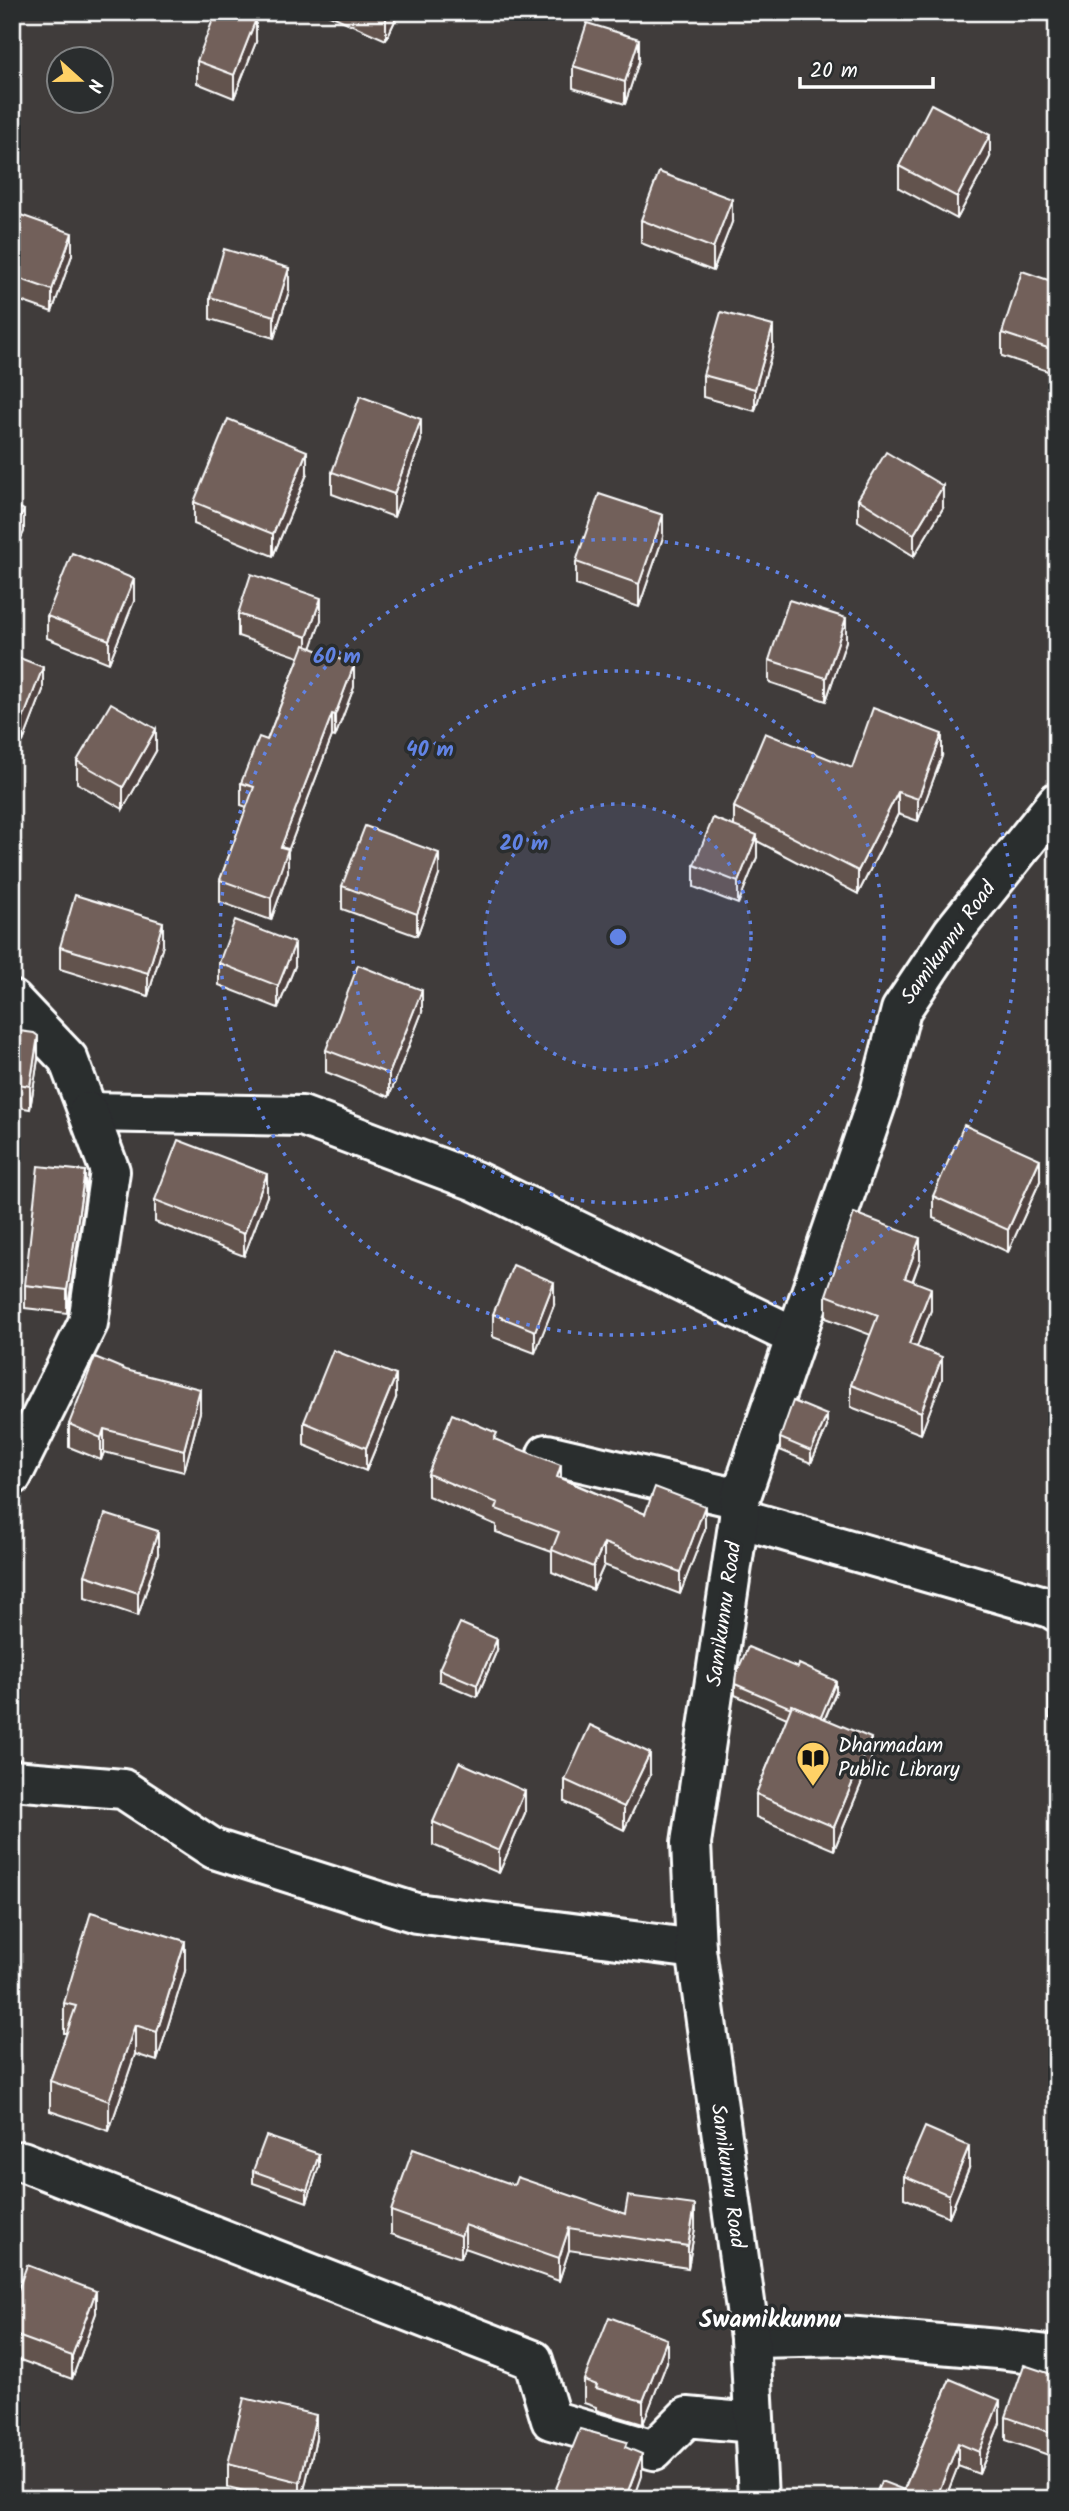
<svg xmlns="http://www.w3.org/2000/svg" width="1069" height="2511" font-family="Kalam,sans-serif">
  <rect width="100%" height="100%" fill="#403c3b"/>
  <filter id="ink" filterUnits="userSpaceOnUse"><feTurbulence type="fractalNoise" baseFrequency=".0143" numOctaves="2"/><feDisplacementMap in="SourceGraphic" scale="14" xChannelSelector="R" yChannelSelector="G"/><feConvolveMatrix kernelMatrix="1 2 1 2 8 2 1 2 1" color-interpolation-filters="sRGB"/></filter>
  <g filter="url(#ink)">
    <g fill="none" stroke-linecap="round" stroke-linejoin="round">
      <defs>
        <g id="street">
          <path d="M12 1000 68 1059 88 1112 302 1116 475 1181 796 1337"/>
          <path d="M547 1454 740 1499"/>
          <path d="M12 1476 88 1323 110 1171 88 1112"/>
          <path d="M739 1518 1051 1608 1057 1612"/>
          <path d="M12 1780 123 1789 214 1849 416 1913 696 1949"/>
          <path d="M22 2161 533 2360 551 2420 654 2450 687 2417 754 2423"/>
          <path d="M750 2338 846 2336 998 2349 1057 2356"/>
        </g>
        <path id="secondary" d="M758 2499 750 2338 696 1949 691 1843 739 1518 740 1499 880 1092 901 1010 953 932 1057 802"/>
      </defs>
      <use href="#street" stroke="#fff" stroke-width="44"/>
      <use href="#secondary" stroke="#fff" stroke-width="44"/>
      <use href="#street" stroke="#2a2d2e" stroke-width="38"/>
      <use href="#secondary" stroke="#2a2d2e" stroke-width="38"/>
    </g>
    <g fill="#62534d" stroke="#fff" stroke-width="2">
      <path d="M323 12H399L386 40Z"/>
      <path d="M844 12H869L866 21Z"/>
      <path d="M256 42 234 98 197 83V61Z"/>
      <path d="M639 61 625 104 573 88V66Z"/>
      <path d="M990 157 957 219 899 188V166Z"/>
      <path d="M12 212 72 255 52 312 12 298Z"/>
      <path d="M641 220 732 222 713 271 641 243Z"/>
      <path d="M1057 283V374L1002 356V333Z"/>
      <path d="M289 291 274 338 210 319V297Z"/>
      <path d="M773 349 755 411 703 397V375Z"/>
      <path d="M421 441 394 517 332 494V472Z"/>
      <path d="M307 474 273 556 194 524V502Z"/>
      <path d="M858 499 943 508 914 556 858 521Z"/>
      <path d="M663 537 639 607 576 585V562Z"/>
      <path d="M134 601 109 663 47 638V616Z"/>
      <path d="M238 614 321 620 311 648 354 687 335 737 332 736 288 851V872L271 920 220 902V880L247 807 241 805V783L267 740 299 657 238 636Z"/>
      <path d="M846 641 826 701 769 682V660Z"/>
      <path d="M12 655 43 690 23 742 12 737Z"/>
      <path d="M156 751 123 809 77 783V761Z"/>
      <path d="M942 756 918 821 898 814 858 894 757 841V857L738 904 694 887V865L734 826V807Z"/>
      <path d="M439 875 417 936 342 909V886Z"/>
      <path d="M163 945 148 996 60 969V947Z"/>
      <path d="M219 963 295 966 278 1008 219 985Z"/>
      <path d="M422 1012 389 1097 326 1072V1050Z"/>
      <path d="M12 1030 38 1059 30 1109 12 1106Z"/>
      <path d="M1040 1181 1008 1252 933 1218V1196Z"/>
      <path d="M85 1193 67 1313 25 1308V1285Z"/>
      <path d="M267 1196 244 1256 155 1222V1200Z"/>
      <path d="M920 1261 913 1281 931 1310 917 1347 942 1379 921 1434 851 1407V1385L871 1335 826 1318V1295Z"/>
      <path d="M554 1305 535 1353 493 1337V1314Z"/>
      <path d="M396 1398 366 1471 304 1445V1422Z"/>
      <path d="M200 1412 184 1472 104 1452 101 1460 69 1447V1424Z"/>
      <path d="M827 1427 811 1463 780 1450V1438Z"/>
      <path d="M497 1440 561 1478 645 1514 705 1529 680 1594 604 1565 593 1590 552 1572V1552L496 1532V1525L428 1496V1474Z"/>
      <path d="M158 1554 138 1616 85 1598V1575Z"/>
      <path d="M497 1650 477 1697 439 1681V1669Z"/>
      <path d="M1057 1676V1721L1049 1718V1696Z"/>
      <path d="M735 1684 836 1692 825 1719 871 1760 834 1850 756 1817V1794L787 1718 735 1695Z"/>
      <path d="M650 1775 624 1830 565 1802V1780Z"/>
      <path d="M525 1813 499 1873 433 1845V1822Z"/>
      <path d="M185 1971 157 2061 135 2054 109 2131 50 2111V2081L67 2033H64V2003Z"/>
      <path d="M319 2166 307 2202 253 2183V2171Z"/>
      <path d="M969 2168 949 2217 904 2198V2176Z"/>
      <path d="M514 2185 625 2214 695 2228 688 2268 569 2250 559 2281 465 2248 461 2258 391 2234V2211Z"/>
      <path d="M12 2300 96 2313 72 2379 12 2357Z"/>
      <path d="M667 2362 643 2424 596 2410V2407L584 2403V2380Z"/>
      <path d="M1057 2376V2458L1006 2440V2417Z"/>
      <path d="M950 2379 1000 2423 979 2474 958 2466 945 2499H874L904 2490Z"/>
      <path d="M316 2438 302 2499H276L228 2487V2464Z"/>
    </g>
    <g fill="#50433f" stroke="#fff" stroke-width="2">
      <path d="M389 12H399L386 40V18Z"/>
      <path d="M256 19V42L234 98V75Z"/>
      <path d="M639 39V61L625 104V82Z"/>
      <path d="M990 135V157L957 219V197Z"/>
      <path d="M732 199V222L713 271V248Z"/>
      <path d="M72 233V255L52 312V290Z"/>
      <path d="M289 268V291L274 338V316Z"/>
      <path d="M773 326V349L755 411V389Z"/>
      <path d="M421 419V441L394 517V494Z"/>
      <path d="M307 451V474L273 556V534Z"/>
      <path d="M943 486V508L914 556V534Z"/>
      <path d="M24 510V532L12 556V533Z"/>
      <path d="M663 515V537L639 607V584Z"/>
      <path d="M134 579V601L109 663V640Z"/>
      <path d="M321 598V620L307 660V637Z"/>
      <path d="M846 618V641L826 701V678Z"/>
      <path d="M354 665V687L335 737V715Z"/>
      <path d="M43 667V690L23 742V719Z"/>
      <path d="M332 714V736L288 851V872L271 920V898L281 847Z"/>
      <path d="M156 729V751L123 809V787Z"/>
      <path d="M942 734V756L918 821V799Z"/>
      <path d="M898 792V814L858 894V871Z"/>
      <path d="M757 835V857L738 904V882Z"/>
      <path d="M439 853V875L417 936V914Z"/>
      <path d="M163 922V945L148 996V973Z"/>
      <path d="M295 943V966L278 1008V986Z"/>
      <path d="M422 990V1012L389 1097V1074Z"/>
      <path d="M38 1036V1059L30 1109V1086Z"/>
      <path d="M1040 1159V1181L1008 1252V1230Z"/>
      <path d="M85 1171V1193L67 1313V1290Z"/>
      <path d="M267 1174V1196L244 1256V1234Z"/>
      <path d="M920 1238V1261L905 1300V1278Z"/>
      <path d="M554 1282V1305L535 1353V1331Z"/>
      <path d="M931 1288V1310L909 1367V1344Z"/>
      <path d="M942 1357V1379L921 1434V1412Z"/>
      <path d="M396 1375V1398L366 1471V1448Z"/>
      <path d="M200 1389V1412L184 1472V1450Z"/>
      <path d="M827 1415V1427L811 1463V1451Z"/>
      <path d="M104 1429V1452L101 1460V1438Z"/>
      <path d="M561 1465V1487L557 1477Z"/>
      <path d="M705 1506V1529L680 1594V1572Z"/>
      <path d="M158 1531V1554L138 1616V1593Z"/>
      <path d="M604 1543V1565L593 1590V1567Z"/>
      <path d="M497 1639V1650L477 1697V1685Z"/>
      <path d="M836 1681V1692L819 1732V1720Z"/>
      <path d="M871 1738V1760L834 1850V1827Z"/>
      <path d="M650 1753V1775L624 1830V1807Z"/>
      <path d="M525 1791V1813L499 1873V1851Z"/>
      <path d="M185 1941V1971L157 2061V2032Z"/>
      <path d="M135 2025V2054L109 2131V2101Z"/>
      <path d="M969 2146V2168L949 2217V2195Z"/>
      <path d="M319 2154V2166L307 2202V2190Z"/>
      <path d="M695 2205V2228L688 2268V2246Z"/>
      <path d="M465 2225V2248L461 2258V2236Z"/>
      <path d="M569 2228V2250L559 2281V2258Z"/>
      <path d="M96 2291V2313L72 2379V2356Z"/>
      <path d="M667 2339V2362L643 2424V2401Z"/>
      <path d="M1000 2400V2423L979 2474V2452Z"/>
      <path d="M316 2415V2438L302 2499H300V2482Z"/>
      <path d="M958 2443V2466L945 2499H936Z"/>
      <path d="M642 2454V2476L634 2499H625Z"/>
    </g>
    <g fill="#72605a" stroke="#fff" stroke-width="2">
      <path d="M216 12H238L256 19 234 75 197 61Z"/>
      <path d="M374 12H389L386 18Z"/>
      <path d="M587 23 639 39 625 82 573 66Z"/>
      <path d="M931 104 990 135 957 197 899 166Z"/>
      <path d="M659 172 732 199 713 248 641 220Z"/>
      <path d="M12 212 72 233 52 290 12 276Z"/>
      <path d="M224 249 289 268 274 316 210 297Z"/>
      <path d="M1022 271 1057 283V351L1002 333Z"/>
      <path d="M721 312 773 326 755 389 703 375Z"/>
      <path d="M360 396 421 419 394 494 332 472Z"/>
      <path d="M228 419 307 451 273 534 194 502Z"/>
      <path d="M886 452 943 486 914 534 858 499Z"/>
      <path d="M599 494 663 515 639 584 576 562Z"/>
      <path d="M12 504 24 510 12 533Z"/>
      <path d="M72 553 134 579 109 640 47 616Z"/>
      <path d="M251 574 321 598 307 637 238 614Z"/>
      <path d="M789 600 846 618 826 678 769 660Z"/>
      <path d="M304 645 354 665 335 715 332 714 281 847 288 849 271 898 220 880 254 787 241 783 259 737 267 740Z"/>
      <path d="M12 655 43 667 23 719 12 715Z"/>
      <path d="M111 703 156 729 123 787 77 761Z"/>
      <path d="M873 708 942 734 918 799 898 792 858 871 734 807 765 733 852 768Z"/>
      <path d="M713 818 757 835 738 882 694 865Z"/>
      <path d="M365 826 439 853 417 914 342 886Z"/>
      <path d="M75 895 163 922 148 973 60 947Z"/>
      <path d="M235 920 295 943 278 986 219 963Z"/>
      <path d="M358 965 422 990 389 1074 326 1050Z"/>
      <path d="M12 1030 34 1033 38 1036 30 1086 12 1083Z"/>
      <path d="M964 1125 1040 1159 1008 1230 933 1196Z"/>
      <path d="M178 1140 267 1174 244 1234 155 1200Z"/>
      <path d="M38 1166 85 1171 67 1290 25 1285Z"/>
      <path d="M854 1213 920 1238 905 1278 931 1288 909 1344 942 1357 921 1412 851 1385 878 1315 826 1295Z"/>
      <path d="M513 1265 554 1282 535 1331 493 1314Z"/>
      <path d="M333 1350 396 1375 366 1448 304 1422Z"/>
      <path d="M95 1357 126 1370 200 1389 184 1450 104 1429 101 1438 69 1424Z"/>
      <path d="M793 1401 827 1415 811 1451 780 1438Z"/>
      <path d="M452 1414 497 1433 494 1439 561 1465 557 1477 645 1514 655 1487 705 1506 680 1572 604 1543 593 1567 552 1550 559 1532 496 1509 498 1503 428 1474Z"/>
      <path d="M105 1514 158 1531 138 1593 85 1575Z"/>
      <path d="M460 1623 497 1639 477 1685 439 1669Z"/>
      <path d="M748 1647 798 1668 799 1664 836 1681 821 1717 792 1705 791 1708 735 1684 736 1674Z"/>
      <path d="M1057 1676V1699L1049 1696Z"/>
      <path d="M792 1705 871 1738 834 1827 756 1794Z"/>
      <path d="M590 1725 650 1753 624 1807 565 1780Z"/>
      <path d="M459 1762 525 1791 499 1851 433 1822Z"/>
      <path d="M91 1912 185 1941 157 2032 135 2025 109 2101 50 2081 76 2006 64 2003Z"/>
      <path d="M925 2127 969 2146 949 2195 904 2176Z"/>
      <path d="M266 2136 319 2154 307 2190 253 2171Z"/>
      <path d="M413 2149 514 2185 517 2177 625 2214 628 2196 695 2205 688 2246 569 2228 559 2258 465 2225 461 2236 391 2211Z"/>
      <path d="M27 2265 96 2291 72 2356 12 2334V2300L14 2301Z"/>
      <path d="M609 2317 667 2339 643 2401 596 2388 597 2385 584 2380Z"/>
      <path d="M1024 2365 1057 2376V2435L1006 2417Z"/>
      <path d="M950 2379 1000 2400 979 2452 958 2443 936 2499H874L881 2481 904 2490Z"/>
      <path d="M244 2398 316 2415 300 2482 228 2464Z"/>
      <path d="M580 2429 627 2442 625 2447 642 2454 625 2499H561L553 2496Z"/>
    </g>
  </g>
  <circle cx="618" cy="937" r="133" fill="#6183e4" fill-opacity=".12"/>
  <g fill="none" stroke="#6183e4" stroke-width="3.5" stroke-dasharray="3.5 7">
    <circle cx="618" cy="937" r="133"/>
    <circle cx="618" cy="937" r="266"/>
    <circle cx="618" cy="937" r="398"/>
  </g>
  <defs>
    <symbol id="library-pin" viewBox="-11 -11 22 30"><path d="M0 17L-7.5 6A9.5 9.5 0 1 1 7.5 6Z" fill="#ffd166" stroke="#2a2d2e"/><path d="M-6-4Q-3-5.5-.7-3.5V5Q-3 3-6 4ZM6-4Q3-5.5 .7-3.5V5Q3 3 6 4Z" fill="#111"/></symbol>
  </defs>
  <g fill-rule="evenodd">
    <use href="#library-pin" x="794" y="1739" width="38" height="52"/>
  </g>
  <g text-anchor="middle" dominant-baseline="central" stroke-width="7" stroke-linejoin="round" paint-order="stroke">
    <g font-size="21" fill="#fff" stroke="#2a2d2e">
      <text transform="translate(949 943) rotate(-54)">Samikunnu Road</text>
      <text transform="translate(725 1614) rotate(-82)">Samikunnu Road</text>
      <text transform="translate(727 2176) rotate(82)">Samikunnu Road</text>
    </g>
    <g font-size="21" fill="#fff" stroke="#2a2d2e" text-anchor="start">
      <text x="838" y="1746">Dharmadam<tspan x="838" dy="24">Public Library</tspan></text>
    </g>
    <g font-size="24" font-weight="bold" fill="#fff" stroke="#2a2d2e">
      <text x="770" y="2320">Swamikkunnu</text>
    </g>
  </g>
  <circle cx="618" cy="937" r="10" fill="#6183e4" stroke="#2a2d2e" stroke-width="3.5"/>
  <g font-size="21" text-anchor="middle" font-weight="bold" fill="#6183e4" stroke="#2a2d2e" stroke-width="7" stroke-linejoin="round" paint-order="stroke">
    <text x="337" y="663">60 m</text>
    <text x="430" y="756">40 m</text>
    <text x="524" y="850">20 m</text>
  </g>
  <rect width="1069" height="2511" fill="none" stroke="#2a2d2e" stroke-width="42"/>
  <rect x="21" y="21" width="1027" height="2469" fill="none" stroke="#fff" stroke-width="2.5" filter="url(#ink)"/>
  <g transform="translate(80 80) rotate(111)"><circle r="33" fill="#2a2d2e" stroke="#7f8182" stroke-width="2"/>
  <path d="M0-5L12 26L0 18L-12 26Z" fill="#ffd166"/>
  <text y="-10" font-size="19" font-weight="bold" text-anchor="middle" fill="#ffffff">N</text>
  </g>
  <path d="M800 77v10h133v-10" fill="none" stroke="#ffffff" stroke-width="3.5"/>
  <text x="810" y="77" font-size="21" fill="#ffffff" stroke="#2a2d2e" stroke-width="5" paint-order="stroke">20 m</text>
</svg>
